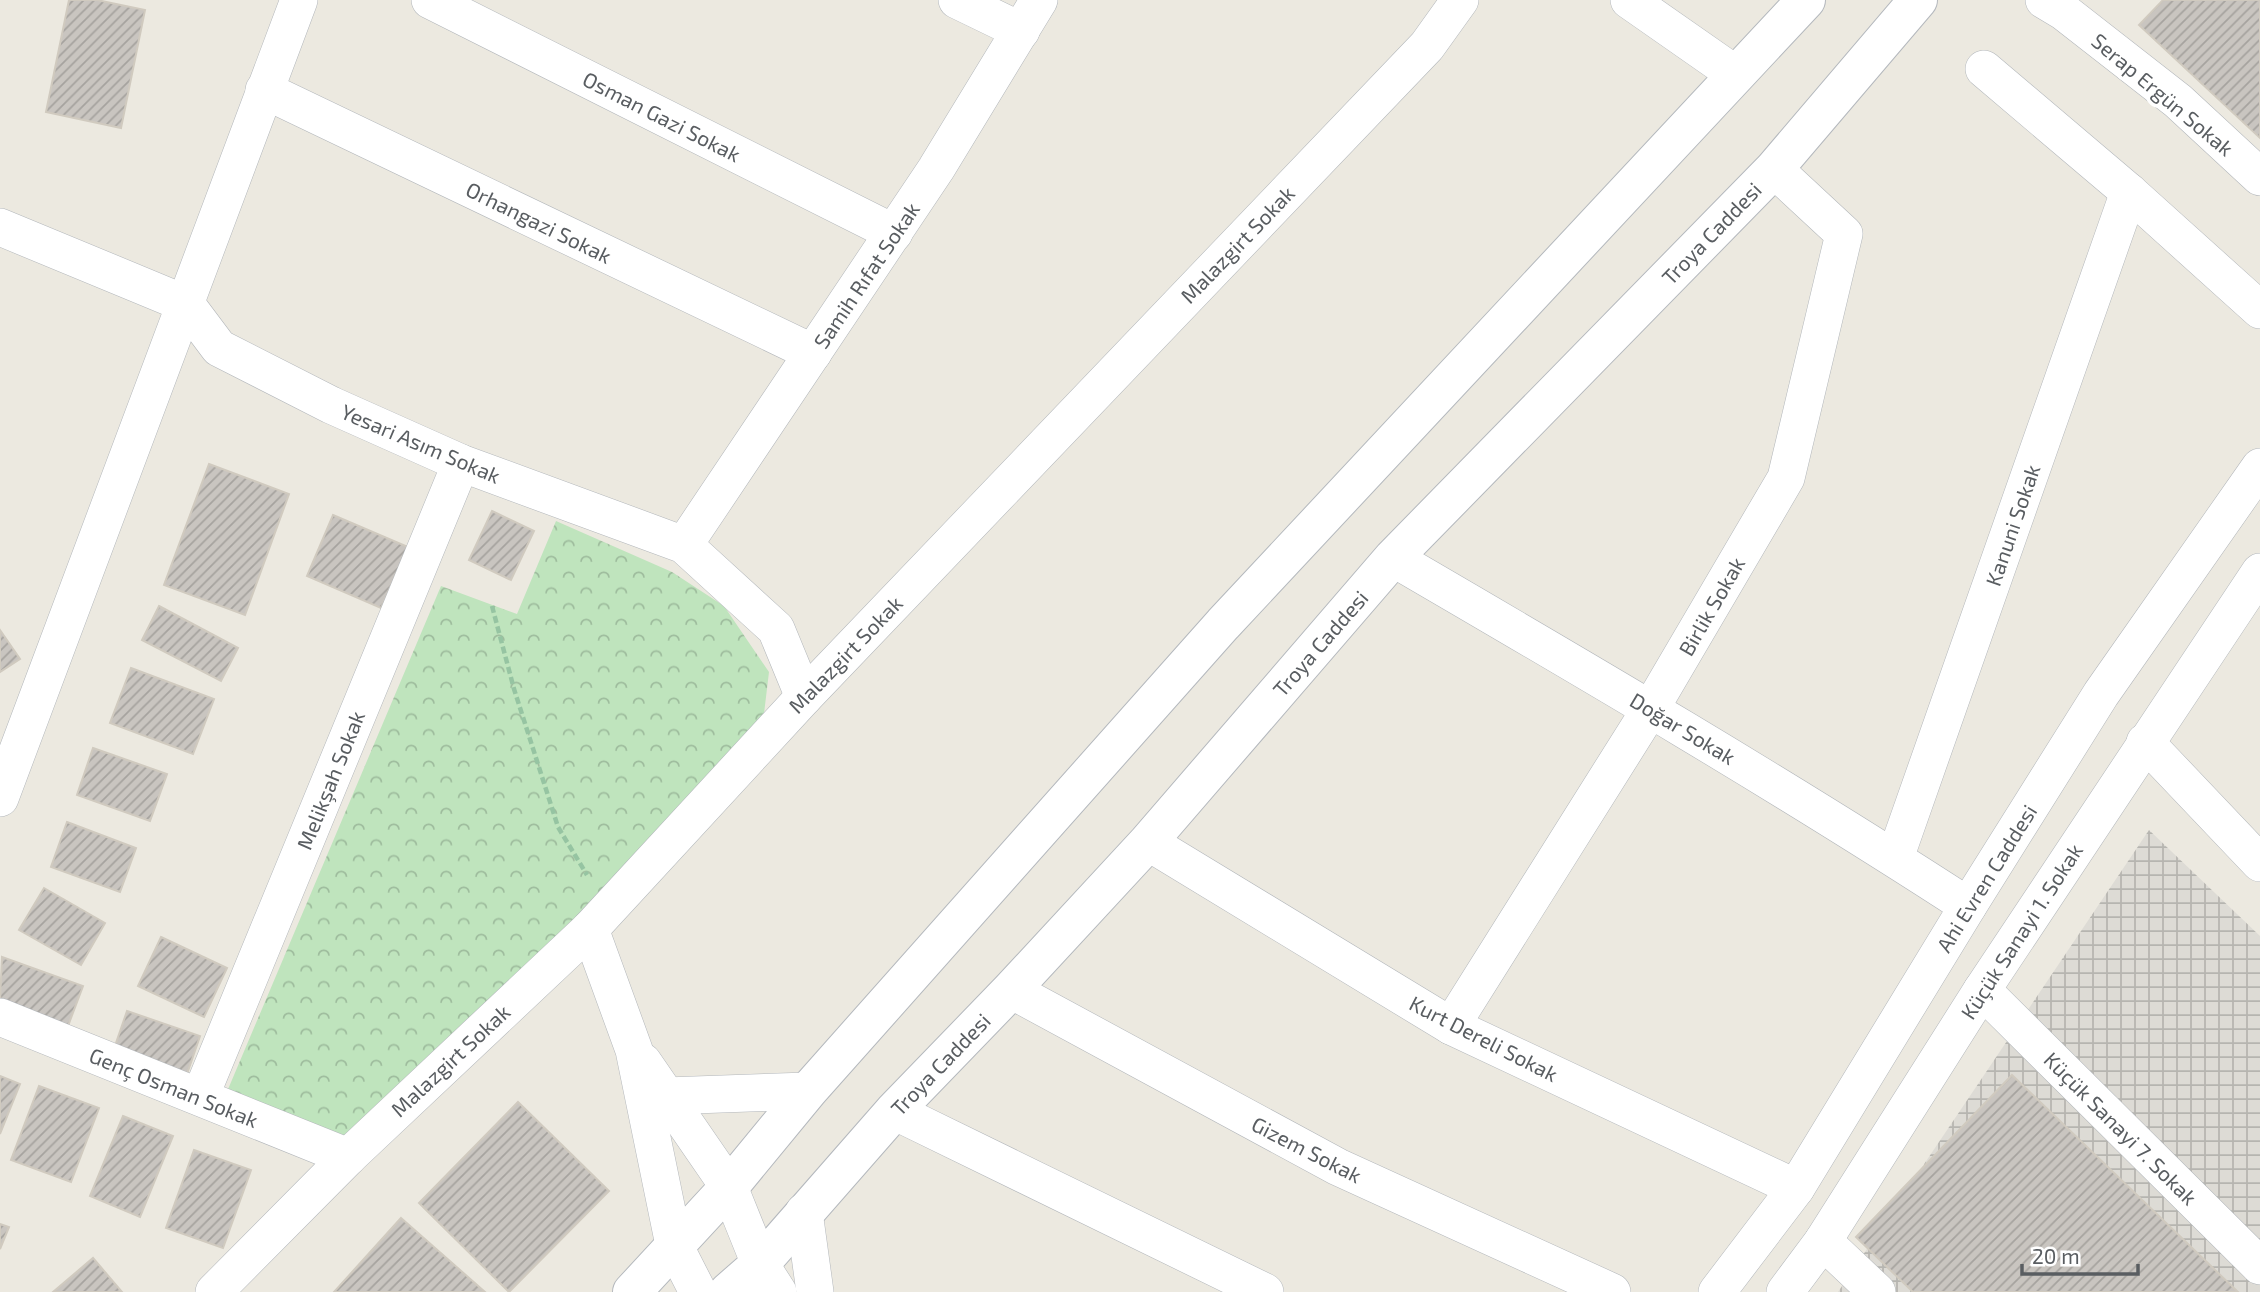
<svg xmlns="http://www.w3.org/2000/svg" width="2260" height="1292" font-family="'Exo 2',sans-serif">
  <defs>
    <pattern id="industrial-grid" width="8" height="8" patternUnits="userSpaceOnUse" patternTransform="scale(1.75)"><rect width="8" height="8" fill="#dddbd5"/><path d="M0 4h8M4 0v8" fill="none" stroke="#b6b5b0"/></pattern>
    <pattern id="park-crowns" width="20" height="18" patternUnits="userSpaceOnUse" patternTransform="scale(1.75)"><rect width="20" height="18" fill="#bfe4bd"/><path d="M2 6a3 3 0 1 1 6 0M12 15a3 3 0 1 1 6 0" fill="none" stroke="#9ebc9d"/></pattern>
    <pattern id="building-hatch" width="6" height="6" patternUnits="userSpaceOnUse" patternTransform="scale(1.75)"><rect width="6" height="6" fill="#c9c5c0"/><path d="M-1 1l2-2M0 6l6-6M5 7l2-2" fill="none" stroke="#a6a39f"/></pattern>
  </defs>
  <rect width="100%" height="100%" fill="#ece9e0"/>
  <path fill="url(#industrial-grid)" d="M2149 830 2260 936V1292H1838Z"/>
  <path fill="url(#park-crowns)" d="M556 521 672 572 724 606 769 672 763 722 585 908 347 1138 226 1094 441 586 517 614Z"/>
  <g fill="url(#building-hatch)" stroke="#d0cabf" stroke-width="2">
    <path d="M69 0H97L145 10 121 128 46 112Z"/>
    <path d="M2163 0H2260V138L2139 25Z"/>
    <path d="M209 464 289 494 245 615 164 585Z"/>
    <path d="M492 511 534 531 511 580 469 560Z"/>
    <path d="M333 515 408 547 381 608 307 576Z"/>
    <path d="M159 606 238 648 221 681 142 640Z"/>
    <path d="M0 630 20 659 0 672Z"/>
    <path d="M131 668 214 699 193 754 110 723Z"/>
    <path d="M93 748 167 774 150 821 77 795Z"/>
    <path d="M67 822 136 848 120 892 51 867Z"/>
    <path d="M44 888 105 923 81 965 19 930Z"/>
    <path d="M161 937 227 968 204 1017 138 986Z"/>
    <path d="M2 957 83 986 68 1026 0 1001Z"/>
    <path d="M127 1011 200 1036 187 1074 114 1049Z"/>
    <path d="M2012 1075 2238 1292H1913L1856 1237Z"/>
    <path d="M0 1076 20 1084 0 1134Z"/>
    <path d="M39 1086 99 1108 71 1182 11 1160Z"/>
    <path d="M518 1102 609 1191 509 1292 419 1203Z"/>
    <path d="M123 1116 173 1136 140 1217 90 1196Z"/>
    <path d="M194 1150 251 1170 223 1248 166 1228Z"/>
    <path d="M401 1218 485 1292H334Z"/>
    <path d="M0 1224 9 1227 0 1249Z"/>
    <path d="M93 1258 122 1292H53Z"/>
  </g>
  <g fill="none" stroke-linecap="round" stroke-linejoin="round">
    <defs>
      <g id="street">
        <path d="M430 0 894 233"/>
        <path d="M957 0 1021 31"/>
        <path d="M1629 0 1735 74"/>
        <path d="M2044 0 2064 12 2178 101 2260 177"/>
        <path d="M1984 69 2129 192 2260 310"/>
        <path d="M264 90 813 353"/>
        <path d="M0 227 186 304 219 348 331 405 461 463 684 545 776 629 804 697"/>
        <path d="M684 545 936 169 1039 0"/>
        <path d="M1393 558C1587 671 1780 784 1968 906"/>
        <path d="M2145 742 2260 863"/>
        <path d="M0 798 299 0"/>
        <path d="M1148 842 1451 1026 1796 1188"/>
        <path d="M1895 858 2129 192"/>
        <path d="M590 929 634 1050 674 1245 698 1292"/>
        <path d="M1011 990 1338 1167 1612 1292"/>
        <path d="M1982 990 2260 1266"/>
        <path d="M0 1017 348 1157"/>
        <path d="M1451 1026 1651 708 1786 478 1844 234 1774 169"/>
        <path d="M643 1062 729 1187 760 1264 778 1292"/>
        <path d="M666 1096 808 1091"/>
        <path d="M200 1097 461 463"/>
        <path d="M894 1111 1265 1292"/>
        <path d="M804 1212 815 1292"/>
        <path d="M1823 1241 1877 1292"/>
        <path d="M214 1292 348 1157 590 929 804 697 1427 46 1460 0"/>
        <path d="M1717 1292 1796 1188 1968 906 2101 694 2260 467"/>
        <path d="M1785 1292 1823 1241 1982 990 2260 572"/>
      </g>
      <g id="secondary">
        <path d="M632 1292 729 1187 808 1091 1223 624 1806 0"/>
        <path d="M728 1292 760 1264 894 1111 1011 990 1148 842 1393 558 1774 169 1918 0"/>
      </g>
    </defs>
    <use href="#street" stroke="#b3b7bb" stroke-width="38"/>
    <use href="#secondary" stroke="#b4b8bd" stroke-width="40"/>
    <path stroke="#96c4a2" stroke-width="4.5" stroke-dasharray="7 3.5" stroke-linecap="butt" d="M492 606 514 689 558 827 587 875"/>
    <use href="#street" stroke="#fff" stroke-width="37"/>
    <use href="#secondary" stroke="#fff" stroke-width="38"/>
  </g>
  <g text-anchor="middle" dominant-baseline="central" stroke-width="7" stroke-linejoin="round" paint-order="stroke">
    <g font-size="21" fill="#595d61" stroke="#fff">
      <text transform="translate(2163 94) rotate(40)">Serap Ergün Sokak</text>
      <text transform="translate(662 116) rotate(27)">Osman Gazi Sokak</text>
      <text transform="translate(539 222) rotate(26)">Orhangazi Sokak</text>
      <text transform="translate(1711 233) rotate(-46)">Troya Caddesi</text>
      <text transform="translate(1237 244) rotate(-46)">Malazgirt Sokak</text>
      <text transform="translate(866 275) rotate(-56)">Samih Rıfat Sokak</text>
      <text transform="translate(421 443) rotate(23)">Yesari Asım Sokak</text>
      <text transform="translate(2012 525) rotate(-71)">Kanuni Sokak</text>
      <text transform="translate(1711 606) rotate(-60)">Birlik Sokak</text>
      <text transform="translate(1320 643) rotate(-49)">Troya Caddesi</text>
      <text transform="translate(845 654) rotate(-46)">Malazgirt Sokak</text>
      <text transform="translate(1683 728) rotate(31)">Doğar Sokak</text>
      <text transform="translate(330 780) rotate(-68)">Melikşah Sokak</text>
      <text transform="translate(1986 878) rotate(-58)">Ahi Evren Caddesi</text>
      <text transform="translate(2021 931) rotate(-57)">Küçük Sanayi 1. Sokak</text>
      <text transform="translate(1484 1038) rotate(27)">Kurt Dereli Sokak</text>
      <text transform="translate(450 1060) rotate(-43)">Malazgirt Sokak</text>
      <text transform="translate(940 1064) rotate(-46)">Troya Caddesi</text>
      <text transform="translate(174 1087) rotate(22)">Genç Osman Sokak</text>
      <text transform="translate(2121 1128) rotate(45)">Küçük Sanayi 7. Sokak</text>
      <text transform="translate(1307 1149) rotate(27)">Gizem Sokak</text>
    </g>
  </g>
  <path d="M2022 1264v10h116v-10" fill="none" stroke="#595d61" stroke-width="3.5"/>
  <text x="2032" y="1264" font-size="21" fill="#595d61" stroke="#ffffff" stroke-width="5" paint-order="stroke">20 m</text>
</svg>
